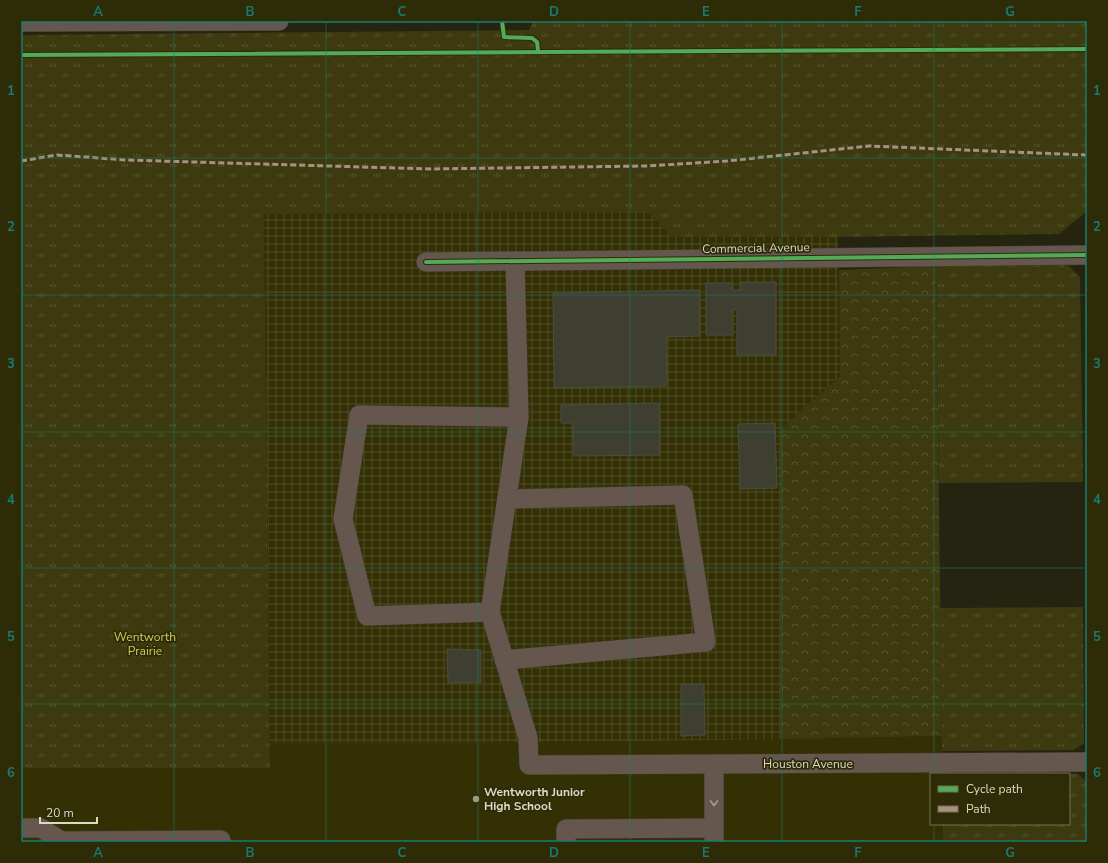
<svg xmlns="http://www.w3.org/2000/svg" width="1108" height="863" font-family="'Nunito Sans',sans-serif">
  <defs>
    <pattern id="industrial-grid" width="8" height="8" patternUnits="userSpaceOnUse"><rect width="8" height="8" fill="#333004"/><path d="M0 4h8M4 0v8" fill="none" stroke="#504d27"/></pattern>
    <pattern id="grass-tufts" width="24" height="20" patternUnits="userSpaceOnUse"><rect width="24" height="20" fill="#3c3a0e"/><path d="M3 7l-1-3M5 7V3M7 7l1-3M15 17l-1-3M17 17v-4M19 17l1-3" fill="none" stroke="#585630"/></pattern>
    <pattern id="forest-crowns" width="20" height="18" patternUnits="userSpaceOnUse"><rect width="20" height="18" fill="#3c3a0e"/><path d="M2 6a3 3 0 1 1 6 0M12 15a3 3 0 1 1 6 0" fill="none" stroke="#585630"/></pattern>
  </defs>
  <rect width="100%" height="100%" fill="#252410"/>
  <path fill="#333004" d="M942 736V774H931V824H943V842H21V768H269L270 743H482Z"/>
  <path fill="url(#industrial-grid)" d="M649 212 673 237H838L840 376 781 429 782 739 482 743H270L264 214Z"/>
  <g fill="url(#grass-tufts)">
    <path d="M604 21H1086V212L1059 234 838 237H673L649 212 264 214 270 768H21V35L529 30 533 22Z"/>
    <path d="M1068 265 1080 277 1083 482 939 483 936 266Z"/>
    <path d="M1083 607 1084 743 1074 750 942 751 940 608Z"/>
    <path d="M1062 774H1078L1086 781V842H943V824H1069V774Z"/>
  </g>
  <path fill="url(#forest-crowns)" d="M936 266 942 736 782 739 781 429 840 376 839 270Z"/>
  <g fill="#3e3f30" stroke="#4b4d3d">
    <path d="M741 282H776V355H737V310H733V335H706V283H733V290H741Z"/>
    <path d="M699 290 700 336 666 337 667 386 554 388 553 293Z"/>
    <path d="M659 403 660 455 574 456 573 423H561V405Z"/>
    <path d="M775 423 777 488 740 489 738 424Z"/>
    <path d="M447 649 481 650V682L448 683Z"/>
    <path d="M681 684H704L705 735 681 736Z"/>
  </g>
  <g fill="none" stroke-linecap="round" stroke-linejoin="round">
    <defs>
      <g id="minor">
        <path d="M21 22 279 21"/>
        <path d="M515 261 519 417 490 612 528 738 529 765 1087 762"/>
        <path d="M426 262 1087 255"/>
        <path d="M490 612 367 616 343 519 359 415 519 417"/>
        <path d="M504 660 706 642 683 495 507 499"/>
        <path d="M714 764V842"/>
        <path d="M21 828H41L61 841 221 840"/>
        <path d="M566 842V829L714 828"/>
      </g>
    </defs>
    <use href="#minor" stroke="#403f2f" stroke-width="20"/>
    <use href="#minor" stroke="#65574d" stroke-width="19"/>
    <path stroke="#ac8f84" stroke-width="3" stroke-dasharray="6 3" stroke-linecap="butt" d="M21 161 57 155 126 160 431 169 647 166 727 161 869 146 1087 155"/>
    <defs>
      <g id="cycleway">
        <path d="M502 21 504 37 532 38 537 42 538 51"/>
        <path d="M21 55 1087 49"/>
        <path d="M426 262 1087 255"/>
      </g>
    </defs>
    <use href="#cycleway" stroke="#2e2c07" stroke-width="6"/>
    <use href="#cycleway" stroke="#51ab58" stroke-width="4"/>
  </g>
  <defs><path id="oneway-chevron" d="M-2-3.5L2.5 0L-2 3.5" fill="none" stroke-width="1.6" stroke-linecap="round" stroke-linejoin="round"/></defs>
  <use stroke="#a59f90" href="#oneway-chevron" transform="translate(714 803) rotate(90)"/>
  <path fill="none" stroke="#197b72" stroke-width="1" stroke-opacity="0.55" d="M174 21V842M326 21V842M478 21V842M630 21V842M782 21V842M934 21V774M21 158H1087M21 295H1087M21 432H1087M21 568H1087M21 704H1087M934 824V842"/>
  <circle fill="#9b9a86" stroke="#2e2c07" stroke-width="1.5" cx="476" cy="799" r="4"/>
  <g text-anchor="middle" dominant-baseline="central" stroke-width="3.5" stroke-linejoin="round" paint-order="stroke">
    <g font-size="12" fill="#dadac6" stroke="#2e2c07">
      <text transform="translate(756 248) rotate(-1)">Commercial Avenue</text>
      <text x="808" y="764">Houston Avenue</text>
    </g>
    <g font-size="12" fill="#d0ca5f" stroke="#2e2c07">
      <text x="145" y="637">Wentworth<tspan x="145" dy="14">Prairie</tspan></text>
    </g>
    <g font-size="12" font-weight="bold" fill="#dadac6" stroke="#2e2c07" text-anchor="start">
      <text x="484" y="792">Wentworth Junior<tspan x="484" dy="14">High School</tspan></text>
    </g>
  </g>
  <rect width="1108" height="863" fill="none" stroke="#2e2c07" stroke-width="44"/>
  <rect x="930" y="773" width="140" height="52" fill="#2e2c07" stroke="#737253"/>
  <rect x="938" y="786" width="20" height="6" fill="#51ab58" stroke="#737253"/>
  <text x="966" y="793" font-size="12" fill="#dadac6">Cycle path</text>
  <rect x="938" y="806" width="20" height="6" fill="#ac8f84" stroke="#737253"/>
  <text x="966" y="813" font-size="12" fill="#dadac6">Path</text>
  <path d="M40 817v6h57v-6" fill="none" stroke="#dadac6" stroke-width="2"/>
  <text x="46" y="817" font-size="12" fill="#dadac6" stroke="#2e2c07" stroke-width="3" paint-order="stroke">20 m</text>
  <rect x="22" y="22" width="1064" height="819" fill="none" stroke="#197b72" stroke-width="1.5"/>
  <g font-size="13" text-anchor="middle" font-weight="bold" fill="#197b72">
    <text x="98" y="16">A</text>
    <text x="250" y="16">B</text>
    <text x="402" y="16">C</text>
    <text x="554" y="16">D</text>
    <text x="706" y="16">E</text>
    <text x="858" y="16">F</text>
    <text x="1010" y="16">G</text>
    <text x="11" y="95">1</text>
    <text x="1097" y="95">1</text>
    <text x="11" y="231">2</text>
    <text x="1097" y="231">2</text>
    <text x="11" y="368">3</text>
    <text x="1097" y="368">3</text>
    <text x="11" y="504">4</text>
    <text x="1097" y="504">4</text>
    <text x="11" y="641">5</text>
    <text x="1097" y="641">5</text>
    <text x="11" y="777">6</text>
    <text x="1097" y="777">6</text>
    <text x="98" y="857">A</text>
    <text x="250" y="857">B</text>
    <text x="402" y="857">C</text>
    <text x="554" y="857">D</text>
    <text x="706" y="857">E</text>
    <text x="858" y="857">F</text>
    <text x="1010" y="857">G</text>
  </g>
</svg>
